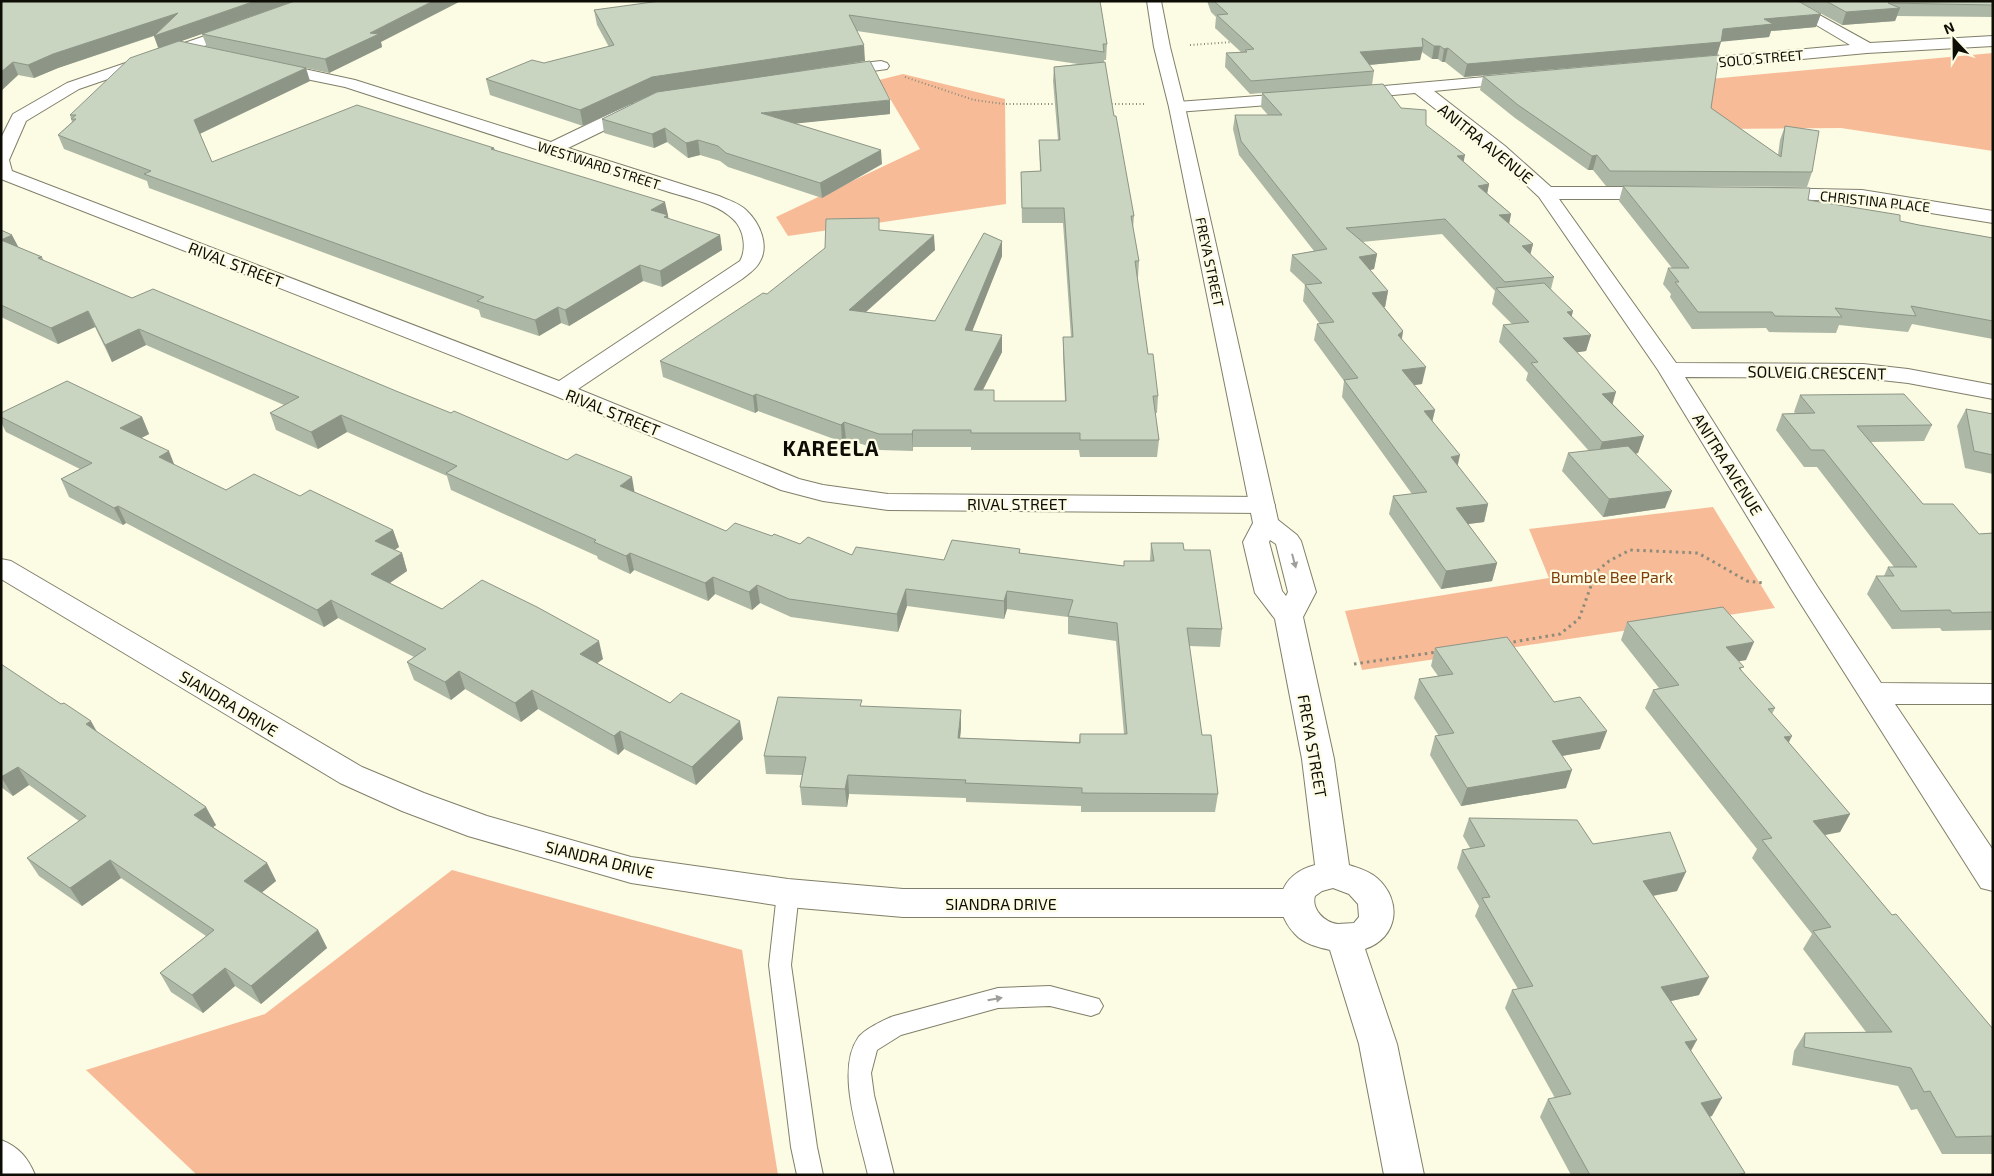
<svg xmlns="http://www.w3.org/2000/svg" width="1994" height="1176" font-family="'Exo 2',sans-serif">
  <rect width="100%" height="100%" fill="#fcfbe3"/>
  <g fill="#f8bb98">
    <path d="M1993 53V151L1841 128 1712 129 1710 79Z"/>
    <path d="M903 74 1005 99 1006 204 788 236 776 217 920 149 879 80Z"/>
    <path d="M1713 507 1775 608 1362 670 1345 611 1549 578 1529 529Z"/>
    <path d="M452 870 742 950 778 1175H197L86 1070 265 1014Z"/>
  </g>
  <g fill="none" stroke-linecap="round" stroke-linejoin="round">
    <defs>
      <g id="lane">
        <path d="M788 884 796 887 799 893 791 965 817 1147 823 1175H797L791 1147 769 965 777 893 780 887Z"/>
        <path d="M1050 986 1099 999 1103 1006 1099 1013 1091 1016 1050 1006 998 1008 901 1035 877 1050 871 1073 874 1095 894 1175H868C860 1138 835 1071 858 1038 863 1030 885 1019 894 1016L998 988Z"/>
      </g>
      <g id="street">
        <path d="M1776 1H1794L1870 43 1993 36V46L1867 53 1681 70 1675 68 1673 65 1675 62 1681 60 1850 45Z"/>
        <path d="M240 24 245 26 248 29 245 32 79 89 26 121 9 160 12 171 559 381 740 261C747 249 744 229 733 219 717 203 687 198 666 191 628 179 591 167 553 155L544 154 542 151 345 87 272 72 266 70 264 67 266 64 272 62 355 80 551 142 630 104H642L644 108 642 112 568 148 719 196C728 200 739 203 746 210 760 223 770 246 759 263 755 270 748 274 742 279L578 389 799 479 823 485 888 494 1262 497 1271 500 1275 505 1271 510 1262 513 888 510 823 501 781 490 553 395 1 179V138L13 114 67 83Z"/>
        <path d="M881 61 887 63 889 66 887 69 836 76 830 74 828 71 830 68 836 66Z"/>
        <path d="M1519 74 1525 76 1527 79 1525 82 1434 91 1505 146 1551 187H1658L1665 189 1667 193 1665 197 1658 199H1559L1676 363 1863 364 1908 369 1993 385V399L1908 383 1863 378 1685 377 1817 586 1881 683 1993 684V704H1895L1993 850V891L1981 888 1792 590 1658 370 1539 197 1493 154 1415 93 1350 99 1344 98 1342 94 1344 90 1350 89Z"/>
        <path d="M1300 93 1306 94 1308 98 1306 102 1177 112 1171 111 1169 107 1171 103 1177 102Z"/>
        <path d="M1771 188 1862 190 1993 211V223L1862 202 1764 198 1762 194 1764 190Z"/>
        <path d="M1 559 11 561 362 767 424 793 487 816 631 857 788 879 903 889H1297L1309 893 1314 903 1309 913 1297 917H903L788 907 631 883 468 836 402 811 340 783 1 579Z"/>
      </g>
      <g id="secondary">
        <path d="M1147 1H1161L1170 47 1185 107 1278 520 1297 535 1301 541 1316 592 1303 617 1334 759 1349 865C1358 868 1369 871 1377 878 1403 901 1398 938 1365 949L1397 1044 1424 1175H1384L1359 1044 1330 950C1318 947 1304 944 1295 934 1269 906 1280 874 1315 865L1302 759 1275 619 1255 593 1243 542 1253 523 1169 107 1154 47ZM1270 540 1276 544 1288 592 1286 596 1282 591 1269 542ZM1333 888 1349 894 1358 904 1359 917 1354 923C1349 923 1343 924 1338 924 1325 923 1311 909 1315 896L1322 891Z"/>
        <path d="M1 1140C19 1147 28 1158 35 1175H1Z"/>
      </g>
    </defs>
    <use href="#lane" stroke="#807f69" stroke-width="2"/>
    <use href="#street" stroke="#807f69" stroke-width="2"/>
    <use href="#secondary" stroke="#807f69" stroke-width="2"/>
    <g stroke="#8d8c7b" stroke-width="2" stroke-dasharray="1 2.5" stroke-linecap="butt">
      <path d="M1190 45 1233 42"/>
      <path d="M905 77 974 100 1004 104H1059"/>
      <path d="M1108 104H1146"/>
    </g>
    <g stroke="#8d8c7b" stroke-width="3" stroke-dasharray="2.5 4" stroke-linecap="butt">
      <path d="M1507 643 1560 634 1579 619 1596 572 1609 561 1630 550 1698 553 1747 581 1763 583"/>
      <path d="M1354 664 1437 652"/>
    </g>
    <use href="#lane" fill="#fff" fill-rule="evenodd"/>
    <use href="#street" fill="#fff" fill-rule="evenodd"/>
    <use href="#secondary" fill="#fff" fill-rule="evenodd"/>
  </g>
  <g fill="#adb7a5">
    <path d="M1 1 381 42 382 47 329 73 207 47 202 34 181 41 310 81 200 134 212 162 494 148 495 150 667 215 668 219 720 235 722 250 662 287 643 281 569 326 561 323 539 336 481 317 479 310 149 188 147 181 64 149 58 135 72 122 70 115 158 48 154 36 58 68 34 78 18 75 1 91Z"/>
    <path d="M656 1H1100L1107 44 1106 60H1104V62L1114 116 1134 216 1133 228 1139 261 1138 277H1137L1148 354 1158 396 1157 413H1155L1159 440 1157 457H1080L1079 450H971V447H913V451L880 450 846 439 842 442 758 411 755 413 663 377 660 361 767 294 880 230 935 250 866 312 935 321 1002 241V256L972 331 1002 352 983 390 994 401H1065L1063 354V337H1071L1063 223H1022L1021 172 1040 171 1039 140H1058L1053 81 1054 67 1078 64 857 31 865 61 783 74 890 114 796 123 882 164 822 198 728 167 720 161 700 155 688 158 667 142 654 148 604 133 602 119 655 93 583 126 490 95 486 79 609 47 597 25 594 10 656 2Z"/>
    <path d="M1207 1H1798L1816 27 1771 31 1769 37 1721 41 1717 55 1464 77 1445 62H1442L1438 59H1432L1422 52 1420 60 1369 65 1374 71 1372 85 1401 108 1426 125 1464 162 1489 184 1487 193 1511 214 1509 224 1533 244 1530 254 1554 277 1551 289 1572 317 1591 335 1586 351 1577 352 1613 404 1644 436 1638 453 1636 454 1665 508 1603 517 1562 471 1568 453 1589 451 1526 380 1528 373 1499 342 1503 325 1512 324 1492 304 1495 291 1442 234 1362 242 1377 254 1374 269 1370 270 1388 291 1385 307H1384L1403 331 1402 339 1422 384 1414 385 1435 410 1432 421 1457 465 1488 504 1484 522 1468 524 1497 563 1492 581 1441 589 1389 514 1393 496 1412 494 1342 397 1344 381 1314 340 1317 324H1320L1303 301 1305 285 1290 271 1292 255 1314 251 1239 155 1233 129 1235 115H1268L1261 107 1262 93 1250 94 1225 67 1226 53 1241 52 1215 28 1216 17 1211 12Z"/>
    <path d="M1798 1H1993V17L1897 16 1895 21 1842 25Z"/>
    <path d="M1483 76 1711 108 1778 155 1780 140 1785 126 1812 172 1807 187 1606 186 1593 170H1588L1515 118 1480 90Z"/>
    <path d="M1623 186 1808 200 1919 225 1993 238V339L1912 324 1908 332 1839 325 1836 333 1769 332 1766 328 1692 329 1670 297 1671 294 1663 284 1668 268H1672L1619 201Z"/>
    <path d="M1 230 18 247 42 257 44 261 132 298 634 492 726 531 772 536 800 544 852 555 944 560 1020 549V553L1124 566V561H1150L1151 543 1184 550 1222 629 1220 647 1189 646 1202 735 1218 794 1215 812H1081V806L966 802V798L849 794 847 807 802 805 800 787 802 775 766 774 764 756 862 706 961 728 960 738 1079 742 1080 734H1124L1116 641 1068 634V617L1007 609 1004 619 907 606 898 632 791 617 760 603 752 610 715 594 708 601 634 570 630 574 598 559 597 556 451 490 447 476 347 432 318 449 276 430 270 413 284 405 146 345 112 362 95 327 58 344 1 317Z"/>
    <path d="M1800 395 1932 425 1924 441 1871 442 1923 504 1979 534 1993 533V630L1942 631 1940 628 1892 629 1867 594 1876 576H1884L1888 567H1894L1817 467H1804L1776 430 1782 414 1795 413 1794 412Z"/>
    <path d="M1966 409 1993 414V474L1965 468 1957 426Z"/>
    <path d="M1 413 142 417 149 434 141 438 174 465 226 490 300 496 393 530 399 547 394 550 402 553 407 571 390 583 442 609 603 659 597 663 670 703 743 739 696 785 624 749 618 755 538 709 521 722 465 689 451 700 414 680 407 662 414 657 338 618 324 627 126 523 123 525 69 497 61 479 80 469 6 432 1 422Z"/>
    <path d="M1627 622 1746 660 1739 661 1742 672 1775 708 1772 714 1789 743 1850 814 1840 832 1825 835 1892 915 1993 1029V1154H1942L1917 1109 1911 1110 1898 1086 1792 1065 1794 1051 1805 1033 1866 1032 1803 949 1812 934 1752 858 1757 849 1645 708 1653 690 1659 688 1621 640Z"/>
    <path d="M1435 648 1554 702 1600 749 1562 756 1566 788 1461 806 1430 755 1435 736H1439L1414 698 1419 679 1438 676 1431 666Z"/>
    <path d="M1 664 96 731 216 825 213 827 267 863 276 881 262 892 318 930 327 948 261 1004 235 986 203 1013 171 992 160 973 206 936 121 878 82 906 39 876 27 858 79 821 29 785 13 796 1 787Z"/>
    <path d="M1469 818 1593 844 1677 891 1653 896 1699 995 1671 1001 1691 1051 1712 1116 1709 1117 1745 1173 1744 1175H1571L1540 1117 1548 1099 1555 1098 1505 1008 1512 990 1518 989 1475 916 1479 906 1457 868 1462 850 1470 848 1463 836Z"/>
  </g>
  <g fill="#8d9586">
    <path d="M255 1H295L159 49 154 36Z"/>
    <path d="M433 1H461L381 42 382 47 329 73 325 59 370 33Z"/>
    <path d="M1900 8 1895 21 1842 25 1846 12Z"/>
    <path d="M178 13 182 26 58 68 34 78 28 65 53 54Z"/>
    <path d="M1821 14 1816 27 1771 31 1769 37 1719 42 1723 29 1764 19Z"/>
    <path d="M1721 42 1717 55 1464 77 1467 64Z"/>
    <path d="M864 45 865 61 655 93 583 126 580 110 652 77Z"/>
    <path d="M1434 46H1440L1438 59H1432Z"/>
    <path d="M1423 47 1420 60 1358 66 1360 52Z"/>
    <path d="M1448 48 1445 62H1442L1444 49Z"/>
    <path d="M13 62 18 75 1 91V72Z"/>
    <path d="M306 68 310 81 199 134 194 120Z"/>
    <path d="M890 100V114L762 127 761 113Z"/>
    <path d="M665 128 667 142 654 148 652 134Z"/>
    <path d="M698 140 700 155 688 158 686 143Z"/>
    <path d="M881 150 882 164 822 198 820 183Z"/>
    <path d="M1465 155 1462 170 1457 156Z"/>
    <path d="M1597 155 1593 170H1588L1592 156Z"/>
    <path d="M1489 184 1486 199 1478 186Z"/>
    <path d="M665 202 668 215 670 230 651 210Z"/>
    <path d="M1511 214 1508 229 1499 215Z"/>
    <path d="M12 235 20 250 8 255 1 240Z"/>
    <path d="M720 235 722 250 662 287 660 271Z"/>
    <path d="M934 235 935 250 850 326 849 310Z"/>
    <path d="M1002 241V256L966 347 965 330Z"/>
    <path d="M1533 244 1529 260 1522 246Z"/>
    <path d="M1377 254 1374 269 1356 273 1359 257Z"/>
    <path d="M640 265 643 281 569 326 565 310Z"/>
    <path d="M1388 291 1385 307 1369 309 1372 293Z"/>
    <path d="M558 307 561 323 539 336 535 320Z"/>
    <path d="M88 311 95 327 58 344 51 328Z"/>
    <path d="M1573 311 1569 327 1567 312Z"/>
    <path d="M139 329 146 345 112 362 105 345Z"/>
    <path d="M1403 331 1400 347 1398 335Z"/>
    <path d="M1002 335V352L974 407V390Z"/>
    <path d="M1591 335 1586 351 1559 355 1563 338Z"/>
    <path d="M1426 367 1422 384 1398 387 1402 370Z"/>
    <path d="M1616 392 1611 409 1602 394Z"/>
    <path d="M756 394 758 411 755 413 753 396Z"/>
    <path d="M1435 410 1431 427 1424 411Z"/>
    <path d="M341 415 347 432 318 449 311 432Z"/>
    <path d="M142 417 149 434 128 445 120 428Z"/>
    <path d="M844 422 846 439 842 442 841 425Z"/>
    <path d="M913 430V451L912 434Z"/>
    <path d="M1644 436 1638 453 1597 459 1602 442Z"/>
    <path d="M169 451 176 469 159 457Z"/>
    <path d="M1460 455 1456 473 1451 457Z"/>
    <path d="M632 477 635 495 620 486Z"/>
    <path d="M1672 491 1665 508 1603 517 1609 499Z"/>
    <path d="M1488 504 1484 522 1452 526 1456 508Z"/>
    <path d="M118 506 126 523 123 525 114 508Z"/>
    <path d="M393 530 399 547 381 559 375 541Z"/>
    <path d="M402 553 407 571 378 591 371 574Z"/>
    <path d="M630 553 634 570 630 574 626 556Z"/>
    <path d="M1497 563 1492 581 1441 589 1446 571Z"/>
    <path d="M713 577 715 594 708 601 705 583Z"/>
    <path d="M757 585 760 603 752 610 749 592Z"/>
    <path d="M906 589 907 606 898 632 897 614Z"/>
    <path d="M1007 591V609L1004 619V601Z"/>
    <path d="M331 600 338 618 324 627 317 610Z"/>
    <path d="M599 641 603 659 585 672 580 654Z"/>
    <path d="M1754 642 1746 660 1718 665 1726 647Z"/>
    <path d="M459 671 465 689 451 700 445 682Z"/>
    <path d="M532 690 538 709 521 722 515 703Z"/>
    <path d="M961 710V728L958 757V738Z"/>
    <path d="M91 721 101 739 86 724Z"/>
    <path d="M740 721 743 739 696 785 692 767Z"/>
    <path d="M620 731 624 749 618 755 614 736Z"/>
    <path d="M1607 731 1600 749 1545 759 1552 741Z"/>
    <path d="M1792 736 1783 754 1784 737Z"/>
    <path d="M18 767 29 785 13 796 1 777Z"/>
    <path d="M1572 770 1566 788 1461 806 1467 788Z"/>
    <path d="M848 775 849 794 847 807 845 789Z"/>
    <path d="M206 807 216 825 204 834 194 815Z"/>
    <path d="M1850 814 1840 832 1803 839 1813 821Z"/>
    <path d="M110 860 121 878 82 906 70 888Z"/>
    <path d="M267 863 276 881 254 899 244 881Z"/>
    <path d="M1686 872 1677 891 1635 899 1643 881Z"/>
    <path d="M318 930 327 948 261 1004 251 986Z"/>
    <path d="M225 968 235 986 203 1013 192 995Z"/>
    <path d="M1709 977 1699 995 1652 1005 1661 987Z"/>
    <path d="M1697 1040 1687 1058 1685 1042Z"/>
    <path d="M1722 1098 1712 1116 1691 1121 1701 1103Z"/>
  </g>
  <g fill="#c9d5c0" stroke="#8d9586">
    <path d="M1 1H255L154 36 178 13 53 54 28 65 13 62 1 72Z"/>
    <path d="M295 1H433L370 33 379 34 325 59 202 34Z"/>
    <path d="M660 1H1100L1107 44H1103L1104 52 849 15 864 45 652 77 580 110 486 79 532 60 544 63 614 45 594 10Z"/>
    <path d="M1214 1H1798L1821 14 1764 19 1773 24 1723 29 1721 42 1467 64 1448 48 1444 49 1440 46H1434L1422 38 1423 47 1360 52 1374 71 1251 81 1226 53 1247 52 1245 50 1254 49 1217 15 1228 14Z"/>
    <path d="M1826 1H1993V5L1888 3 1900 8 1846 12Z"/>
    <path d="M179 41 306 68 194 120 212 162 357 105 494 148 491 149 665 202 651 210 668 215 664 217 720 235 660 271 640 265 565 310 558 307 535 320 477 301 484 297 144 174 151 171 58 135 76 119H71L76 115H70L130 58Z"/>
    <path d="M1719 55 1711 108 1781 157 1785 126 1819 131 1812 172 1610 171 1597 155 1592 156 1518 105 1483 76Z"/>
    <path d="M870 61 890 100 761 113 881 150 820 183 726 153 718 146 698 140 686 143 665 128 652 134 602 119 657 92Z"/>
    <path d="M1105 62 1114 116H1116L1134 216H1131L1139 261H1135L1148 354H1153L1158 396H1153L1159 440H1080V433H971V430H913L912 434H879L844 422 841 425 756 394 753 396 660 361 763 293 767 294 825 248 826 219 879 218V230L934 235 849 310 935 321 984 233 1002 241 965 330 1002 335 974 390H994V401H1066L1063 337H1073L1064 208H1022L1021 172 1041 171 1039 140H1060L1054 67Z"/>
    <path d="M1383 84 1401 108 1426 110V125L1465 155 1457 156 1489 184 1478 186 1511 214 1499 215 1533 244 1522 246 1554 277 1505 282 1445 219 1346 228 1377 254 1359 257 1388 291 1372 293 1403 331 1398 335 1426 367 1402 370 1435 410 1424 411 1460 455 1451 457 1488 504 1456 508 1497 563 1446 571 1393 496 1427 492 1344 380 1358 378 1317 324 1334 322 1305 285 1322 283 1292 255 1327 249 1241 141 1235 115H1282L1262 93Z"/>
    <path d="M1623 186 1810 188 1808 200 1900 215V221L1919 225 1993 238V321L1911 306 1916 316 1835 308 1842 317 1775 316 1772 312H1698L1675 282H1679L1668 268H1689Z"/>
    <path d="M1 230 12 235 1 240Z"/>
    <path d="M1 240 42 257 38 258 132 298 153 289 396 391 451 413 454 411 567 460 576 454 632 477 620 486 726 531 735 523 772 536 774 534 800 544 808 537 852 555 856 547 944 560 952 540 1020 549 1019 553 1124 566V561H1154L1151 543H1183L1184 550H1210L1222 629 1187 628 1202 735H1211L1218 794 1082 793V788L965 783 966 780 848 775 845 789 800 787 806 757 764 756 778 697 862 700 860 706 961 710 958 738 1080 743V734H1127L1117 623 1068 616 1073 600 1007 591 1004 601 906 589 897 614 789 599 757 585 749 592 713 577 705 583 630 553 626 556 594 542 596 540 446 473 457 466 341 415 311 432 270 413 299 397 139 329 105 345 88 311 51 328 1 305Z"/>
    <path d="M1544 283 1573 311 1567 312 1591 335 1563 338 1616 392 1602 394 1644 436 1602 442 1531 363 1538 362 1503 325 1529 322 1496 288Z"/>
    <path d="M67 381 142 417 120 428 169 451 159 457 226 490 254 474 300 496 310 490 393 530 375 541 402 553 371 574 442 609 482 580 537 607 599 641 580 654 670 703 681 693 740 721 692 767 620 731 614 736 532 690 515 703 459 671 445 682 407 662 426 649 331 600 317 610 118 506 114 508 61 479 92 463 1 417V413Z"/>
    <path d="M1904 394 1932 425 1857 426 1923 504H1953L1979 534 1993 533V612L1952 613 1950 610 1901 611 1876 576H1894L1888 567H1917L1824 450H1811L1782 414 1815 413 1800 395Z"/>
    <path d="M1966 409 1993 414V455L1974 451Z"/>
    <path d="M1628 446 1672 491 1609 499 1568 453Z"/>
    <path d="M1723 607 1754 642 1726 647 1744 667 1739 668 1775 708 1768 709 1792 736 1784 737 1850 814 1813 821 1892 915 1896 914 1993 1029V1136L1956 1137 1930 1091 1924 1092 1911 1068 1804 1047 1805 1033 1892 1032 1813 931 1831 927 1762 840 1772 838 1653 690 1679 685 1627 622Z"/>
    <path d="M1507 637 1554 702 1580 697 1607 731 1552 741 1572 770 1467 788 1435 736 1454 733 1419 679 1453 674 1435 648Z"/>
    <path d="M1 664 61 704 64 703 91 721 86 724 206 807 194 815 267 863 244 881 318 930 251 986 225 968 192 995 160 973 214 930 110 860 70 888 27 858 86 816 18 767 1 777Z"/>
    <path d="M1469 818 1577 820 1593 844 1670 832 1686 872 1643 881 1709 977 1661 987 1697 1040 1685 1042 1722 1098 1701 1103 1745 1173 1736 1175H1590L1548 1099 1571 1094 1512 990 1533 986 1482 898 1490 897 1462 850 1485 846Z"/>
  </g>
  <defs><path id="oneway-solid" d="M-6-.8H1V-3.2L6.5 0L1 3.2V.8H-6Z" transform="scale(1.25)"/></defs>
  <g fill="#9e9e9b">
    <use href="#oneway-solid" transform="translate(1294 561) rotate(75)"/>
    <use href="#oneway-solid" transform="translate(995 999) rotate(-10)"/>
  </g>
  <g text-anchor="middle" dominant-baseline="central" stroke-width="4.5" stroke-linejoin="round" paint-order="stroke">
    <g font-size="14" fill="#0d0c05" stroke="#fcfbe3">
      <text transform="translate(1761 58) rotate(-5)">SOLO STREET</text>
      <text transform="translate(599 165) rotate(18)">WESTWARD STREET</text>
      <text transform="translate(1875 201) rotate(6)">CHRISTINA PLACE</text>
      <text transform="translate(1210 262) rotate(78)">FREYA STREET</text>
    </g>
    <g font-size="16" fill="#0d0c05" stroke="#fcfbe3">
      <text transform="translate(1486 143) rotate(39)">ANITRA AVENUE</text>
      <text transform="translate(236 264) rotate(21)">RIVAL STREET</text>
      <text transform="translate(1817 372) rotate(1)">SOLVEIG CRESCENT</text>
      <text transform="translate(613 412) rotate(22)">RIVAL STREET</text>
      <text transform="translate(1728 464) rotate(58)">ANITRA AVENUE</text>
      <text x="1017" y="503">RIVAL STREET</text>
      <text transform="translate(229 703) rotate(31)">SIANDRA DRIVE</text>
      <text transform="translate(1313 746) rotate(80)">FREYA STREET</text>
      <text transform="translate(600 859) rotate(14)">SIANDRA DRIVE</text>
      <text x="1001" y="903">SIANDRA DRIVE</text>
    </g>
    <g font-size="16" fill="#7e3d0b" stroke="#fcfbe3">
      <text x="1612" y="576">Bumble Bee Park</text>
    </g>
    <g font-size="21" font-weight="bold" letter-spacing="1" fill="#0d0c05" stroke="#fcfbe3">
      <text x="831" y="447">KAREELA</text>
    </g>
  </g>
  <rect width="1994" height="1176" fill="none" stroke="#0d0c05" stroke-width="5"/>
  <g transform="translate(1954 40) rotate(338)" stroke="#fcfbe3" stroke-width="4" paint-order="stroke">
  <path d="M0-4L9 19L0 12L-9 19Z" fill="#0d0c05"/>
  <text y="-8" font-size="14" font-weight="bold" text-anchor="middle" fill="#0d0c05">N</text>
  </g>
</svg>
